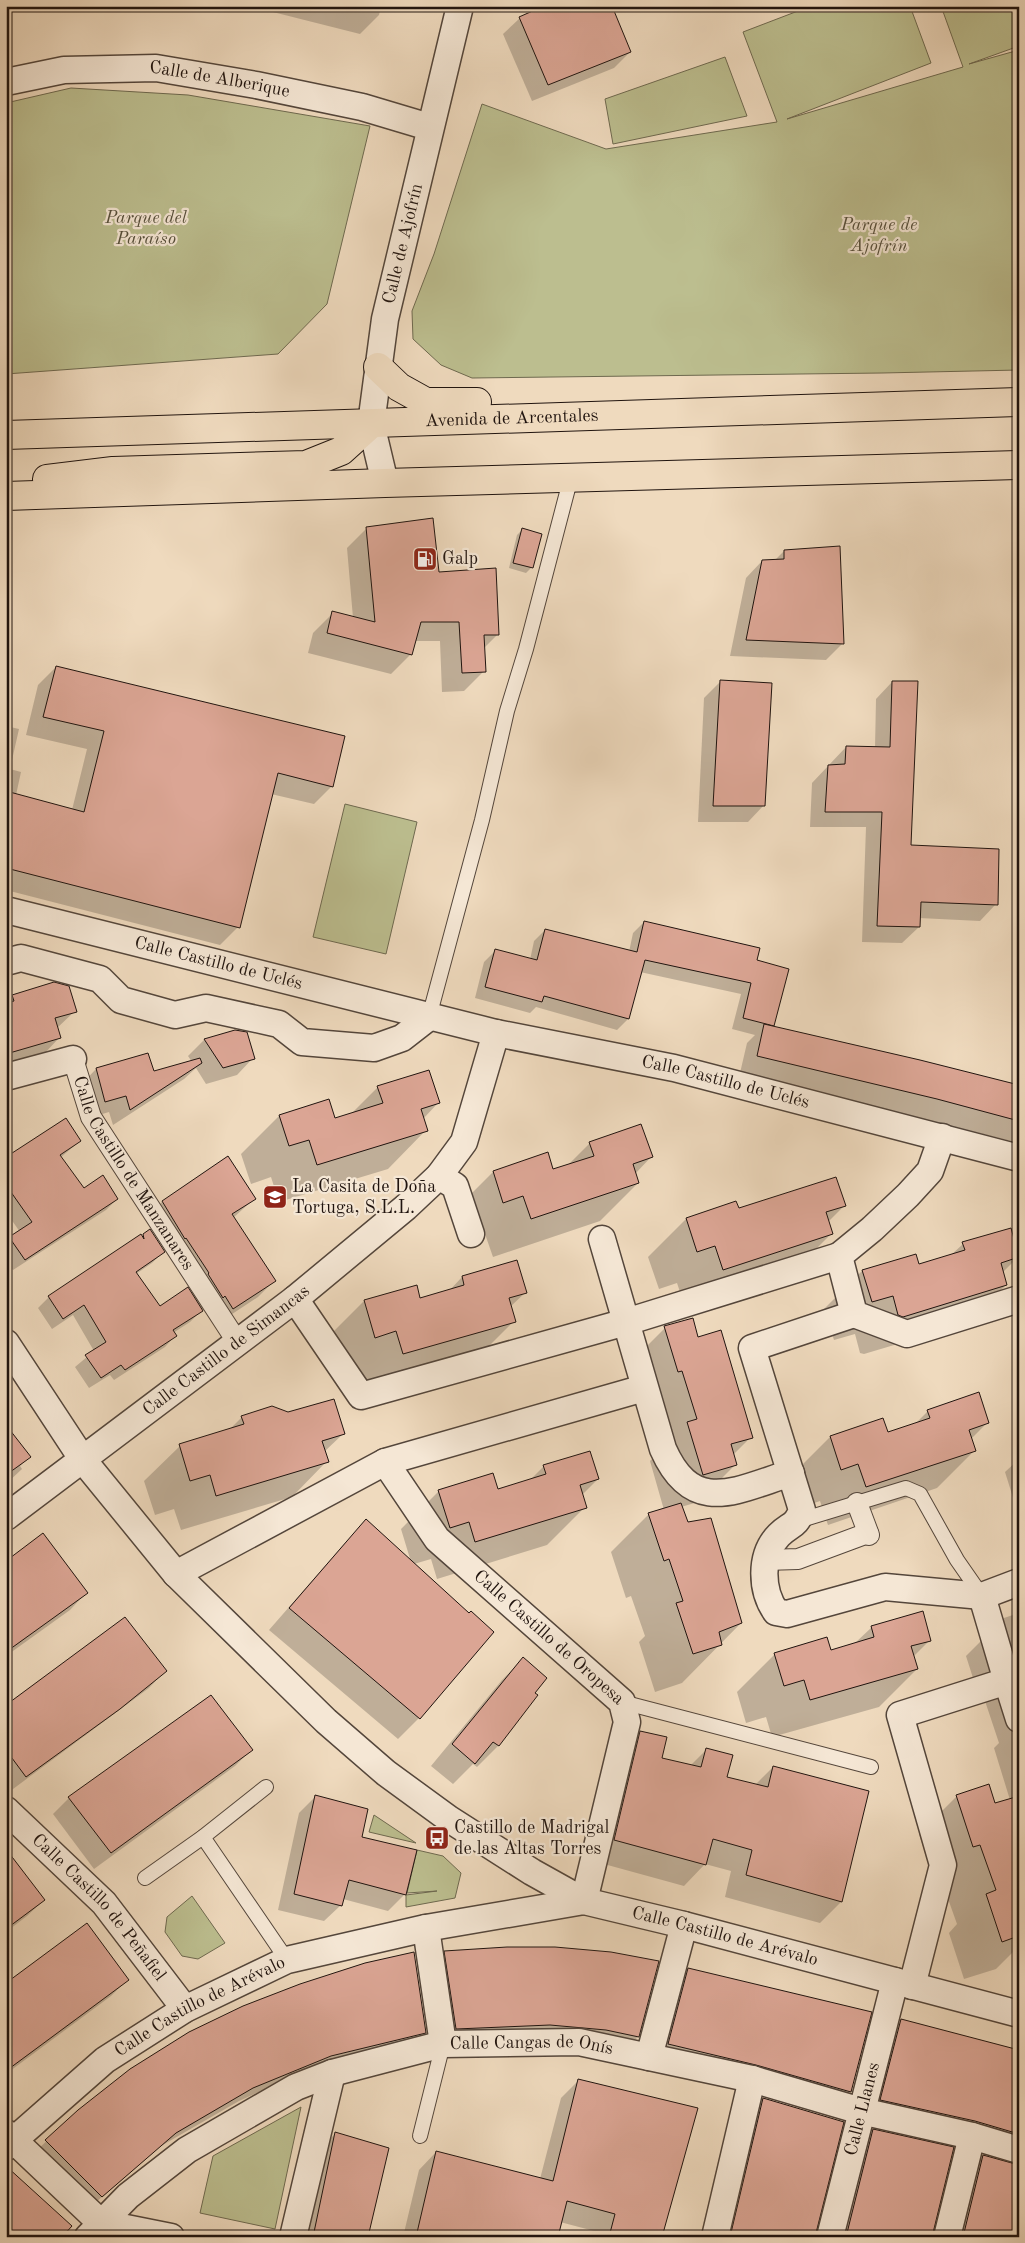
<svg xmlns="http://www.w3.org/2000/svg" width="1025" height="2243" font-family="'Old Standard TT',serif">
  <rect width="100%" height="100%" fill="#efdabe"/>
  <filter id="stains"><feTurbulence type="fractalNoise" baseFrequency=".004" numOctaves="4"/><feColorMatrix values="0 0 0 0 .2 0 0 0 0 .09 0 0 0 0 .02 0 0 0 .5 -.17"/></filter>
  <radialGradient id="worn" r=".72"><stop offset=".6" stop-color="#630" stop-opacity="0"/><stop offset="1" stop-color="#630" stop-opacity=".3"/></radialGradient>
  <g fill="#bcbe8f" stroke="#6e694f">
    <path d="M811 6H910L931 63 787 119 963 67 941 6H1014L1019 20V46L969 64 1019 50V370L882 373 472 378 441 365 413 339 412 311 434 254 482 104 606 149 777 122 743 32Z"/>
    <path d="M725 57 747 116 613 144 605 99Z"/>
    <path d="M71 88 188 95 370 126 327 304 278 354 6 374V103Z"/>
    <path d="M345 804 417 822 386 954 313 937Z"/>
    <path d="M374 1815 416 1843 369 1832Z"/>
    <path d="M417 1850 443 1856 461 1873 455 1898 406 1907V1895L437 1891 407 1893Z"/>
    <path d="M192 1896 225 1943 198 1959 182 1956 165 1932 167 1917Z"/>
    <path d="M301 2107 275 2229 200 2213 213 2156Z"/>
  </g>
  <g fill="#0003">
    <path d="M249 6H381L379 15 360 34Z"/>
    <path d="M520 18 630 52 614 68 532 101 503 34Z"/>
    <path d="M367 528 438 573 498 634 483 649 484 671 464 691 442 692 440 641H415L411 654 391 674 308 653 313 633 333 613 353 618 347 548Z"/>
    <path d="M522 530 532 567 526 573 509 568 517 535Z"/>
    <path d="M784 551 842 644 826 660 730 656 746 578 762 561H774Z"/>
    <path d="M56 667 332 786 314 804 271 794 238 927 220 945 6 890V726L19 729 10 769 21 772 16 795 72 810 87 749 26 735 38 685Z"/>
    <path d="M720 682 764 805 748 822H698L704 698Z"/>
    <path d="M892 682 910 846 996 904 980 921 919 918V927L902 943 862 942 866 827H810L812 783 846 747 875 748 876 699Z"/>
    <path d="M644 922 755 961 788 970 772 1027 1013 1085 1014 1077 1019 1073V1143L740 1073 747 1043 755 1035 732 1029 741 994 640 972 628 1019 617 1030 536 1007 530 1013 475 998 484 962 495 951 530 960 534 941 545 930 629 952 633 933Z"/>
    <path d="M12 996 75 1011 56 1029 59 1038 43 1055 6 1065V1002Z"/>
    <path d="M235 1031 253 1058 237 1075 206 1084 196 1068 184 1079 113 1125 109 1112 89 1118 80 1086 96 1069 147 1055 153 1073 192 1062 188 1056 204 1040Z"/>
    <path d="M378 1087 438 1103 423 1119 426 1130 388 1169 279 1202 271 1177 251 1184 241 1154 279 1116 334 1119 351 1114Z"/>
    <path d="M80 1141 60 1158 83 1190 117 1199 106 1210 13 1270 6 1260V1242L20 1232 6 1212V1159Z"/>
    <path d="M590 1143 651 1157 635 1174 638 1183 600 1221 493 1257 485 1234 465 1240 455 1210 493 1172 552 1170 567 1166Z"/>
    <path d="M228 1158 254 1199 233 1218 274 1281 258 1297 217 1324 208 1312 206 1313 203 1309 190 1322 173 1333 175 1336 165 1347 114 1380 110 1375 89 1388 75 1367 94 1351 73 1315 52 1329 38 1308 49 1297 144 1235 163 1252 152 1263 136 1274 159 1308 190 1294 194 1290 169 1254 168 1255 146 1218 162 1202Z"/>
    <path d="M844 1206 828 1222 832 1233 794 1271 685 1307 677 1283 659 1289 648 1257 686 1219 738 1210Z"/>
    <path d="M963 1244 1019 1256 1002 1273 1006 1285 968 1323 864 1354 860 1353 855 1334 834 1340 824 1309 862 1271 915 1255 918 1266 951 1255Z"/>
    <path d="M462 1277 526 1292 510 1307 514 1321 476 1359 365 1392 358 1369 336 1375 326 1339 364 1301 416 1286 420 1299 449 1291Z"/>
    <path d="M665 1328 697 1338 751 1437 733 1455 736 1464 698 1502 681 1507 687 1524 741 1623 682 1683 655 1692 639 1642 645 1636 631 1596 626 1598 611 1552 649 1514 664 1510 650 1461 658 1453 627 1366Z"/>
    <path d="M928 1411 987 1423 971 1439 975 1450 937 1488 828 1525 820 1501 803 1507 792 1475 830 1437 882 1420 887 1434 914 1425Z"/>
    <path d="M242 1417 344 1433 324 1452 327 1461 292 1497 181 1530 174 1509 155 1515 144 1481 180 1446 229 1430Z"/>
    <path d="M6 1426 29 1457 20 1466 22 1469 6 1484Z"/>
    <path d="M1019 1459V1517L1005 1472Z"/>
    <path d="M544 1466 598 1479 582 1495 585 1507 547 1545 437 1579 431 1559 414 1564 419 1718 398 1739 269 1630 345 1543 366 1521 411 1562 401 1529 439 1491H497L530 1480Z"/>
    <path d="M6 1562 86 1593 70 1610 6 1656Z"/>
    <path d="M1019 1613V1946L996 1969 964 1979 949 1933 957 1924 942 1882 935 1884 919 1834 957 1796 994 1805 1010 1800 994 1748 999 1743 984 1698 980 1700 966 1656 1004 1618Z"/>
    <path d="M872 1627 930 1640 913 1657 917 1669 879 1707 772 1737 766 1717 746 1723 737 1692 775 1654 830 1651 854 1644Z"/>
    <path d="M523 1659 533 1693 536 1696 498 1746 477 1767 473 1764 453 1784 431 1766 502 1680Z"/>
    <path d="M165 1671 149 1688 9 1792 6 1789V1707Z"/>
    <path d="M641 1732 661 1759 690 1766 706 1750 726 1778 755 1785 773 1767 841 1902 820 1923 725 1897 731 1871 705 1864 684 1886 593 1861 619 1754Z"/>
    <path d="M251 1750 235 1766 94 1869 53 1814 69 1798Z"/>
    <path d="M315 1797 360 1838 405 1894 388 1911 343 1899 341 1905 324 1921 278 1910 299 1813Z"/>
    <path d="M6 1851 44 1900 27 1916 6 1932Z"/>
    <path d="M445 1952 638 2037 624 2050 443 2042 431 1966Z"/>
    <path d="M688 1969 870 2013 850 2092 839 2103 658 2055 677 1981Z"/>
    <path d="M127 1980 111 1996 6 2074V1984Z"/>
    <path d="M901 2020 1019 2051V2151L870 2111 890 2032Z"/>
    <path d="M425 2032 412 2046 288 2079 239 2101 161 2146 88 2209 33 2154 78 2111Z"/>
    <path d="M579 2080 661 2237H596L598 2232 560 2222 557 2237H403L419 2170 436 2152 540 2179 561 2098Z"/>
    <path d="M763 2099 814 2237H722L752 2111Z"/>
    <path d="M873 2130 931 2237H838L862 2142Z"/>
    <path d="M336 2133 367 2237H301L319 2150Z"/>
    <path d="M983 2156 1019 2237H955L972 2168Z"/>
  </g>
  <g fill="#dba594" stroke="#20140f">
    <path d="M544 6H612L631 52 548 85 519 17Z"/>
    <path d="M433 518 439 572 496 568 499 635H484L486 672 462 673 459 622H421L412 655 327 633 332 611 375 622 366 527Z"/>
    <path d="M522 528 542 534 533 568 513 563Z"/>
    <path d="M840 546 844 644 746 640 762 560 784 559V550Z"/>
    <path d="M56 666 345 736 333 787 278 773 240 928 6 868V791L84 812 104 731 43 717Z"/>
    <path d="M720 680 772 683 765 806H713Z"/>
    <path d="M892 681H918L911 845 999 849 998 905 921 902 920 927 877 926 882 812H825L828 765 845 764 846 746 890 747Z"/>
    <path d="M644 921 760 948 757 960 789 969 774 1026 743 1018 751 983 645 960 629 1019 544 996 542 1002 485 987 495 949 537 960 545 929 637 952Z"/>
    <path d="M54 982 69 986 77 1012 55 1018 61 1038 6 1054V1003L14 1001 12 995Z"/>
    <path d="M764 1024 920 1060 1019 1085V1121L937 1099 757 1056Z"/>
    <path d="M235 1030 247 1032 255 1059 223 1068 204 1039Z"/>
    <path d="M148 1053 154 1071 200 1058 202 1063 130 1110 126 1096 105 1102 96 1068Z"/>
    <path d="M429 1070 440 1103 421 1109 428 1131 317 1165 309 1140 289 1146 279 1115 329 1099 335 1118 383 1103 377 1086Z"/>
    <path d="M66 1118 81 1141 60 1155 84 1188 103 1175 118 1199 25 1260 9 1237 32 1222 6 1185V1157Z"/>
    <path d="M641 1124 653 1157 633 1164 639 1183 531 1219 523 1196 503 1203 493 1171 548 1152 553 1169 594 1156 589 1142Z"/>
    <path d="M228 1156 256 1199 232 1214 276 1281 233 1309 225 1296 223 1298 208 1274 209 1273 186 1238 185 1239 162 1201Z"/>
    <path d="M836 1177 846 1206 826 1212 833 1234 723 1270 715 1246 697 1252 686 1218 736 1201 739 1208Z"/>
    <path d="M1011 1228 1019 1257 1001 1263 1007 1285 903 1317 898 1315 893 1296 872 1302 862 1270 916 1254 919 1264 965 1250 962 1242Z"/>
    <path d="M150 1229 165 1252 136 1272 160 1306 188 1287 203 1311 173 1330 177 1336 125 1370 121 1365 101 1378 85 1355 106 1342 84 1305 63 1319 48 1296 141 1234 144 1239 143 1234Z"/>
    <path d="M517 1260 527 1293 509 1298 516 1322 403 1354 396 1331 375 1338 364 1300 417 1285 420 1298 464 1285 462 1276Z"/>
    <path d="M693 1318 698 1337 721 1330 753 1438 731 1444 737 1465 703 1475 687 1422 697 1419 682 1371 678 1372 664 1326Z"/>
    <path d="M979 1392 989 1423 969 1430 976 1451 866 1487 858 1464 841 1470 830 1436 883 1418 888 1432 930 1418 927 1410Z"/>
    <path d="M334 1399 345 1434 322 1441 329 1462 216 1496 210 1475 190 1481 179 1444 244 1424 241 1416 272 1406 288 1412Z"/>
    <path d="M6 1425 31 1457 6 1475Z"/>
    <path d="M590 1451 599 1479 580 1485 587 1508 475 1542 469 1522 450 1528 438 1490 493 1473 498 1489 546 1474 543 1465Z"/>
    <path d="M681 1503 688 1522 711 1518 742 1623 719 1632 722 1645 693 1654 676 1603 683 1601 669 1559 664 1561 648 1513Z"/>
    <path d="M366 1519 469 1613 471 1611 494 1632 420 1719 289 1608Z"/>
    <path d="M43 1533 88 1593 6 1652V1561Z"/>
    <path d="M923 1611 931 1641 911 1646 918 1669 810 1700 804 1680 784 1686 774 1653 827 1637 831 1650 874 1637 871 1626Z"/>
    <path d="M125 1617 167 1671 120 1709 26 1777 6 1750V1705Z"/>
    <path d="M523 1657 547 1678 535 1693 538 1695 499 1746 493 1742 475 1764 452 1744Z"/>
    <path d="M211 1695 253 1750 111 1853 68 1797Z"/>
    <path d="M640 1731 667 1737 662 1758 701 1767 706 1748 733 1755 727 1777 768 1787 773 1766 869 1791 842 1902 746 1875 752 1850 713 1839 706 1865 614 1840Z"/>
    <path d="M989 1784 995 1803 1019 1796V1944L1016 1945 1013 1938 1002 1942 986 1894 996 1890 980 1845 973 1847 956 1795Z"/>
    <path d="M315 1795 368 1809 362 1837 417 1850 406 1895 349 1880 342 1906 294 1894Z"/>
    <path d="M6 1849 45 1900 6 1929Z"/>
    <path d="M87 1923 129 1980 6 2071V1983Z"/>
    <path d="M507 1947H555L611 1952 659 1961 639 2037 606 2030 550 2025 456 2029 444 1951Z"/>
    <path d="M414 1952 426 2033 331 2056 253 2088 176 2133 102 2197 45 2140 78 2110 130 2069 189 2032 243 2006 300 1984 365 1963Z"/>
    <path d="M688 1968 872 2012 851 2092 756 2065 668 2044Z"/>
    <path d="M901 2019 1019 2050V2134L975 2121 880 2100Z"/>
    <path d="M578 2079 698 2108 662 2237H622L610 2233 615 2214 567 2201 558 2237H416L436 2151 553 2181Z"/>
    <path d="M763 2098 844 2122 815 2237H730Z"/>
    <path d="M873 2129 954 2147 932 2237H846Z"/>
    <path d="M335 2132 389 2148 368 2237H313Z"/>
    <path d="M983 2155 1019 2165V2237H963Z"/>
    <path d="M6 2166 72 2226 62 2237H6Z"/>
  </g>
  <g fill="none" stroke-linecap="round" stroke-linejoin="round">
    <defs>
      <g id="service">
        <path d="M429 1017 482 820 507 711 526 649 571 477"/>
        <path d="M798 1521 906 1488 920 1494 957 1560 982 1596"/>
        <path d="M622 1702 871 1767"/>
        <path d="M203 1837 287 1960"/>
        <path d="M145 1878 203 1837 266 1787"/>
        <path d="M420 2136 443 2044"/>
      </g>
      <g id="pedestrian">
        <path id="s1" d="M73 1059 91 1117 238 1343"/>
        <path d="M857 1503 869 1535"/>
        <path d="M765 1560 798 1559 868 1533"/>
      </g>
      <g id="minor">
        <path id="s2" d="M6 82 64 70 156 68 256 85 362 107 429 127"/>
        <path id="s3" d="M385 483 371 424 385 319 460 6"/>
        <path id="s4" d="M6 910 496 1033 674 1068 1019 1158"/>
        <path d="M6 962 21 958 100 979 121 1000 175 1015 206 1008 279 1024 302 1042 374 1048 402 1038 429 1017"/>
        <path d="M6 1077 73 1059"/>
        <path d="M942 1137 930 1171 908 1195 872 1229 839 1256 854 1314 907 1334 1019 1299"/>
        <path d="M439 1176 455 1186 471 1234"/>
        <path d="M602 1239 663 1449C693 1517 736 1490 791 1473"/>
        <path d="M295 1299 361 1396 626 1322 839 1256"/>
        <path d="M854 1314 752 1348 802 1510C796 1527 790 1524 779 1535 759 1555 761 1591 776 1612L787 1614 885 1587 982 1596"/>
        <path d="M6 1343 83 1460 176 1574 326 1721 386 1773 449 1819 532 1872 584 1901"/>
        <path id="s5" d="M385 1462 437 1539 622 1702 627 1722 584 1901"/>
        <path id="s6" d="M6 1517 295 1299 406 1207 439 1176 464 1142 496 1033"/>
        <path d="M176 1574 385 1462 644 1388"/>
        <path d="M1007 1681 1019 1719"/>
        <path id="s7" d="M6 1810 104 1903 185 2009"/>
        <path d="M426 1928 443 2044"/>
        <path d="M912 1986 943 1865 900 1715 1007 1681 982 1596 1019 1582"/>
        <path d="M649 2057 684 1925"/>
        <path d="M6 2133 101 2223 171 2237"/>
        <path id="s8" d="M6 2147 105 2060 185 2009 287 1960 426 1928 584 1901 684 1925 1019 2014"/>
        <path id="s9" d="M88 2237 128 2196 187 2150 296 2087 332 2073 443 2044 579 2042 752 2079 861 2111 972 2136 1019 2150"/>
        <path d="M293 2237 332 2073"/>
        <path d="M715 2237 752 2079"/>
        <path id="s10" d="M830 2237 895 1981"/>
        <path d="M947 2237 972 2136"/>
      </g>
      <g id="primary">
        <path d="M378 367 399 387 426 402H477"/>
        <path id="s11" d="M6 435 1019 402"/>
        <path d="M47 479 113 471 306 465 341 451 371 424"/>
        <path d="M6 496 385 483 1019 465"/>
      </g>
    </defs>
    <use href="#service" stroke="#54463b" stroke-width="16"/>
    <use href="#pedestrian" stroke="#54463b" stroke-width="22"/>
    <use href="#minor" stroke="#54463b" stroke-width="29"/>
    <use href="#primary" stroke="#20140f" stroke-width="30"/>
    <use href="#service" stroke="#f5e7d5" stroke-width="14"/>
    <use href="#pedestrian" stroke="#f5e7d5" stroke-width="20"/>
    <use href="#minor" stroke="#f5e7d5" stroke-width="26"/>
    <use href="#primary" stroke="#efdabe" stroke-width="28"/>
  </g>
  <defs>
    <symbol id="fuel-square" viewBox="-11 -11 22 22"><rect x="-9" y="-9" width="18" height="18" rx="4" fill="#8f2418" stroke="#f5e7d5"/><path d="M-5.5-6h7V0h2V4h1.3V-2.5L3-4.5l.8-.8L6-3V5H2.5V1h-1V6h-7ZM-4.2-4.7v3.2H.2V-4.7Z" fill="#fff"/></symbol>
    <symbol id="school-square" viewBox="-11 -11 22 22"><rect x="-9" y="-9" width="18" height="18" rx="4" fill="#8f2418" stroke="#f5e7d5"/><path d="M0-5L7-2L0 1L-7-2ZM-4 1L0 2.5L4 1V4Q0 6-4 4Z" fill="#fff"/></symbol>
    <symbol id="bus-square" viewBox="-11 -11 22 22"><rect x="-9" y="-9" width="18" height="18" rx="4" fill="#8f2418" stroke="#f5e7d5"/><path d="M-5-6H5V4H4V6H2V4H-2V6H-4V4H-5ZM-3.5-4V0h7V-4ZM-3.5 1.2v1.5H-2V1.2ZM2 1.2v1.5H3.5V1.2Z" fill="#fff"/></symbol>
  </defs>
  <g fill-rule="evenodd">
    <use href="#fuel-square" x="411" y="545" width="28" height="28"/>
    <use href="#school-square" x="261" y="1183" width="28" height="28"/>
    <use href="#bus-square" x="423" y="1824" width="28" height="28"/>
  </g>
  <g text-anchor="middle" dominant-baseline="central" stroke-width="4.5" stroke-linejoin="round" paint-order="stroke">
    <g font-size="18" fill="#20140f" stroke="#f5e7d5">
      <text stroke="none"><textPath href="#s2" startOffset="216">Calle de Alberique</textPath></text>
      <text stroke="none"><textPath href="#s3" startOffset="244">Calle de Ajofrín</textPath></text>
      <text stroke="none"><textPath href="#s11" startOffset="506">Avenida de Arcentales</textPath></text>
      <text stroke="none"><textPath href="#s4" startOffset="219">Calle Castillo de Uclés</textPath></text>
      <text stroke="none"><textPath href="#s4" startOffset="740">Calle Castillo de Uclés</textPath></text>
      <text stroke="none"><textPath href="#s1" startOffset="130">Calle Castillo de Manzanares</textPath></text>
      <text stroke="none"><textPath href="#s6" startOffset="276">Calle Castillo de Simancas</textPath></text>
      <text stroke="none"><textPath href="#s5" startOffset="242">Calle Castillo de Oropesa</textPath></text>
      <text stroke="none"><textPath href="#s7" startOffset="135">Calle Castillo de Peñafiel</textPath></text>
      <text stroke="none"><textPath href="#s8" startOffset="788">Calle Castillo de Arévalo</textPath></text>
      <text stroke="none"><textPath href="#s8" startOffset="241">Calle Castillo de Arévalo</textPath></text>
      <text stroke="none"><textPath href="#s9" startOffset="500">Calle Cangas de Onís</textPath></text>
      <text stroke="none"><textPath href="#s10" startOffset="132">Calle Llanes</textPath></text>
    </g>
    <g font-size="18" font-style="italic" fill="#57503c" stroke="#f5e7d5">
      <text x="146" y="218">Parque del<tspan x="146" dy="21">Paraíso</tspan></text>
      <text x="879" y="225">Parque de<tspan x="879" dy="21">Ajofrín</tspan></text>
    </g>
    <g font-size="18" fill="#20140f" stroke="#f5e7d5" text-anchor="start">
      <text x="442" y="559">Galp</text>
      <text x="292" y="1187">La Casita de Doña<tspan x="292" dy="21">Tortuga, S.L.L.</tspan></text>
      <text x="454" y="1828">Castillo de Madrigal<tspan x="454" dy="21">de las Altas Torres</tspan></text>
    </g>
  </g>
  <rect width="1025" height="2243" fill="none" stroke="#efdabe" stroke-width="25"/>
  <rect x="8" y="8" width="1010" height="2228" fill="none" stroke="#20140f" stroke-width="2.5"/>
  <rect x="12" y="12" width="1000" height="2218" fill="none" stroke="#20140f"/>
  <rect width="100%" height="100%" filter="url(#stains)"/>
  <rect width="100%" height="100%" fill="url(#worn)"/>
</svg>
